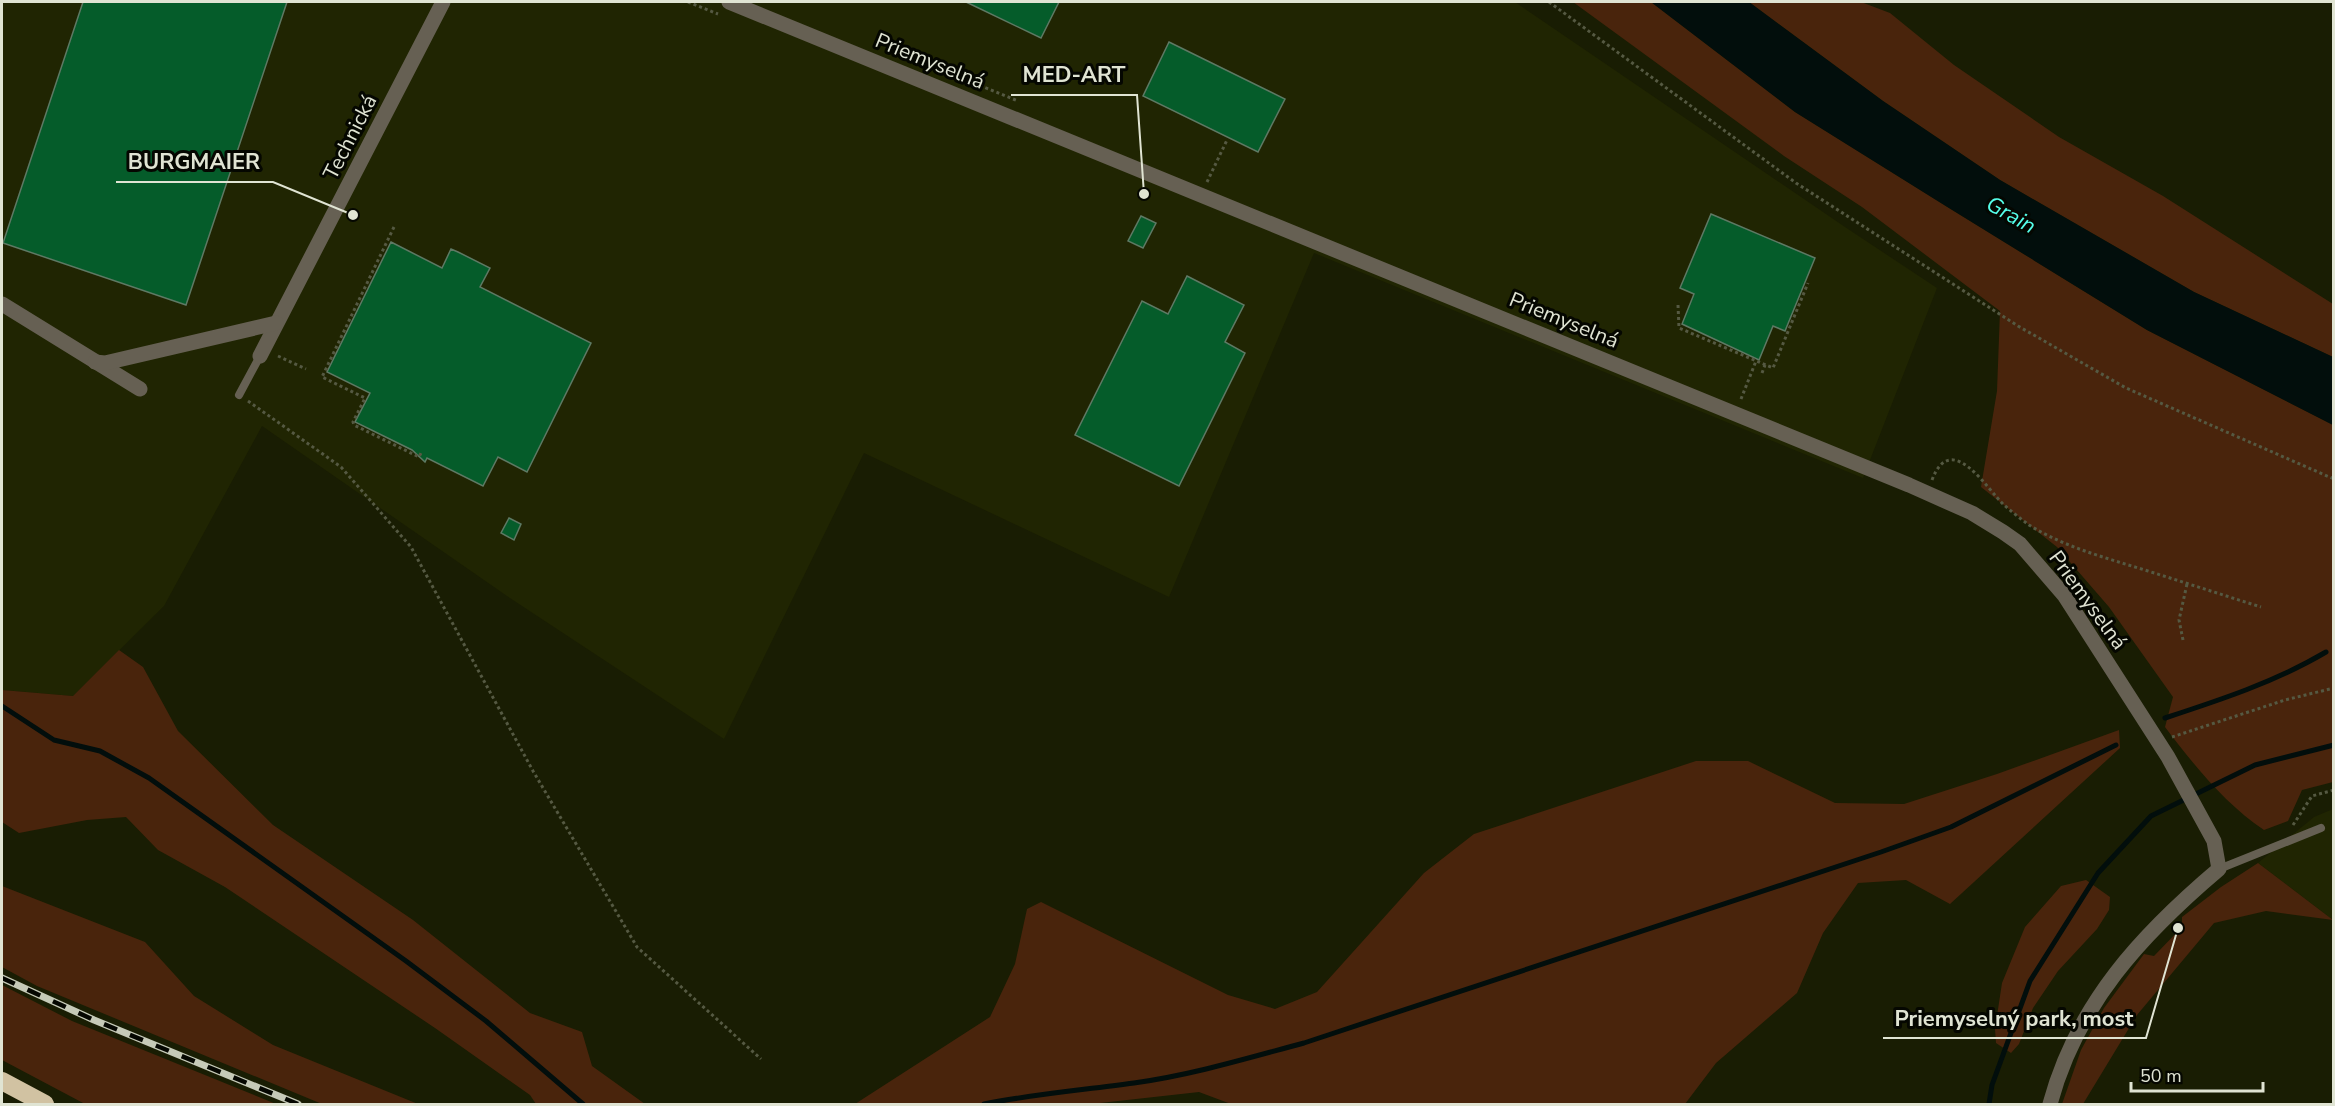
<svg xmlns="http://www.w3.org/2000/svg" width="2335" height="1106" font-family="'Nunito Sans',sans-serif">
  <rect width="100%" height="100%" fill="#191d03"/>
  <g fill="#202502">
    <path d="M2 2H1515L1845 227 1937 288 1863 478 1314 253 1169 597 864 453 724 739 507 596 262 426 164 606 73 696 2 690Z"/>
    <path d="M2333 809V920L2258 863 2314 817Z"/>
  </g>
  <g fill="#49240c">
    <path d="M1573 2H1651L1795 112 1949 208 2147 330 2333 425V782L2302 790 2288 821 2264 830C2225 804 2193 764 2165 727L2173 697 2109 607 2057 547 1981 487 1997 391 2000 311 1862 207 1784 156Z"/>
    <path d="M1749 2H1861L1890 13 1954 65 2059 137 2163 196 2333 304V357L2194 292 2000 180 1883 101Z"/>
    <path d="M119 650 143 667 178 731 273 825 413 920 530 1013 582 1032 592 1066 645 1104H536L530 1095 435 1028 225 887 158 850 126 817 87 820 19 833 2 822V690L73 696Z"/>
    <path d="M2119 730 2120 748 1950 904 1906 880 1858 883 1823 933 1797 993 1716 1063 1685 1104H1231L1199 1092 1091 1104H855L990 1017 1015 964 1027 909 1041 902 1228 995 1275 1009 1317 992 1424 873 1474 834 1696 761H1748L1835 803 1904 804 1997 774Z"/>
    <path d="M2258 863 2333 920 2266 911 2214 923 2137 1015 2083 1104H2062L2081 1050 2104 1008 2144 954 2154 956 2182 927V917L2221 887Z"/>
    <path d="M2086 880 2110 897 2109 910 2097 929 2058 971 2033 1008 2019 1044 2011 1053 1996 1043 1995 1029 2002 983 2025 927 2061 886Z"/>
    <path d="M2 886 145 942 194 996 273 1045 418 1104H322L37 986 2 967Z"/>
    <path d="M2 985 72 1021 276 1104H85L2 1060Z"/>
  </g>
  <path fill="#020e0c" d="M1651 2H1749L1883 101 2000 180 2194 292 2333 357V425L2147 330 1949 208 1795 112Z"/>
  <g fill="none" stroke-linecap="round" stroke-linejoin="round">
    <g stroke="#020e0c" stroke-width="5">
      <path d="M2 706 54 740 100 751 149 778 406 961 486 1021 583 1104"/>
      <path d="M2165 718C2220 700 2275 682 2326 652"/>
      <path d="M984 1104C1034 1094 1084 1090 1134 1083 1192 1075 1248 1058 1304 1043L1881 852 1951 827 2116 745"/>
      <path d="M1989 1104 1992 1085 2030 981 2098 873 2151 816 2255 765 2334 745"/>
    </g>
  </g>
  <g fill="#055c2a" stroke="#5e7964" stroke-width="1.5">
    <path d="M83 2H287L186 305 3 243Z"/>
    <path d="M966 2H1059L1041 38Z"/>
    <path d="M1169 42 1285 99 1258 152 1143 96Z"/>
    <path d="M1711 214 1815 258 1785 331 1773 326 1759 360 1682 324 1694 294 1680 288Z"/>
    <path d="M1141 216 1156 223 1143 248 1128 241Z"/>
    <path d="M391 242 442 268 451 249 458 252 490 268 480 287 591 343 527 472 498 457 483 486 427 458 425 462 412 450 355 422 370 393 327 372Z"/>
    <path d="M1187 276 1244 305 1225 342 1245 353 1179 486 1075 435 1142 301 1168 314Z"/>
    <path d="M509 518 521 524 514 540 501 533Z"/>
  </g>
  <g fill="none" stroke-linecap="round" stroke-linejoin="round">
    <g stroke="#555942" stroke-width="3" stroke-dasharray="3 3" stroke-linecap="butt">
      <path d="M688 2 718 14"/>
      <path d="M1549 2 1796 183 2018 326 2126 388 2334 479"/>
      <path d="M952 74 1018 101"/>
      <path d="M1207 182 1227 140"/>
      <path d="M394 227 322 377 365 398 353 422 354 425 419 457 421 453"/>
      <path d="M1678 305 1679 328 1773 368 1808 283"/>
      <path d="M278 356 306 369"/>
      <path d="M1762 373 1765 365"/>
      <path d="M1741 399 1756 361"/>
      <path d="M248 401 341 467 411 547 533 771 637 947 761 1059"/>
      <path d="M1932 480C1951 429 1987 489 2004 505 2012 512 2021 519 2029 525 2066 548 2107 558 2148 571 2186 583 2223 595 2261 607"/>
      <path d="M2183 640 2179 620 2187 584"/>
      <path d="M2172 737 2285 700 2334 688"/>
      <path d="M2293 825 2312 796 2334 790"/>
    </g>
    <g stroke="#666053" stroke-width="8">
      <path d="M239 395 260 356"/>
      <path d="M2219 869 2321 828"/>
    </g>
    <g stroke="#666053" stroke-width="15">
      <path d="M729 2 1909 485 1972 513 2003 532 2020 544 2064 595 2168 757 2214 841 2219 869C2141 935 2077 1004 2050 1104"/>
      <path d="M2 304 140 389"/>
      <path d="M260 356 443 2"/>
      <path d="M95 362 105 363 276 323"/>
    </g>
    <path stroke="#d1c2a2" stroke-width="18" d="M2 1081 45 1104"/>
    <defs>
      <path id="rail" d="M2 978 94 1020 298 1104"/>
    </defs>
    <use href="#rail" stroke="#c6cab8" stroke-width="7"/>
    <use href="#rail" stroke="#050701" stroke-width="4.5" stroke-dasharray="14" stroke-linecap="butt"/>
  </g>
  <g text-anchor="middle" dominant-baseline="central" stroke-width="6" stroke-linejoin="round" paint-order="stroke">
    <g font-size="21" fill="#e0e4d3" stroke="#050701">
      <text transform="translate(930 61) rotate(22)">Priemyselná</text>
      <text transform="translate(350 137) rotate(-63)">Technická</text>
      <text transform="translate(1564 320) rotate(22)">Priemyselná</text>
      <text transform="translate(2088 600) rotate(54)">Priemyselná</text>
    </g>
    <g font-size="22" font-style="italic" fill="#55feea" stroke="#050701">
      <text transform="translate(2011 215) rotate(29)">Grain</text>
    </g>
  </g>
  <path fill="none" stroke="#e0e4d3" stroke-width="2" d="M1144 194L1137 95H1011M353 215L273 182H116M2178 928L2146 1038H1883"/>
  <g fill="#e0e4d3" stroke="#050701" stroke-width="2">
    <circle cx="1144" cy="194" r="6"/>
    <circle cx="353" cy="215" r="6"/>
    <circle cx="2178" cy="928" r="6"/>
  </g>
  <g font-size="22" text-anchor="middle" font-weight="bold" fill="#e0e4d3" stroke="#050701" stroke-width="6" stroke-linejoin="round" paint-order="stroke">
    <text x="1074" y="82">MED-ART</text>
    <text x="194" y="169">BURGMAIER</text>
    <text x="2014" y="1026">Priemyselný park, most</text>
  </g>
  <rect width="2335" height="1106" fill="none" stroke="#e0e4d3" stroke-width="6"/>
  <path d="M2131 1082v9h132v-9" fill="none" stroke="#e0e4d3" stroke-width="3"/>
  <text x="2140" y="1082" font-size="18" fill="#e0e4d3" stroke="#050701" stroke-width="4.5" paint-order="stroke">50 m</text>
</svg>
